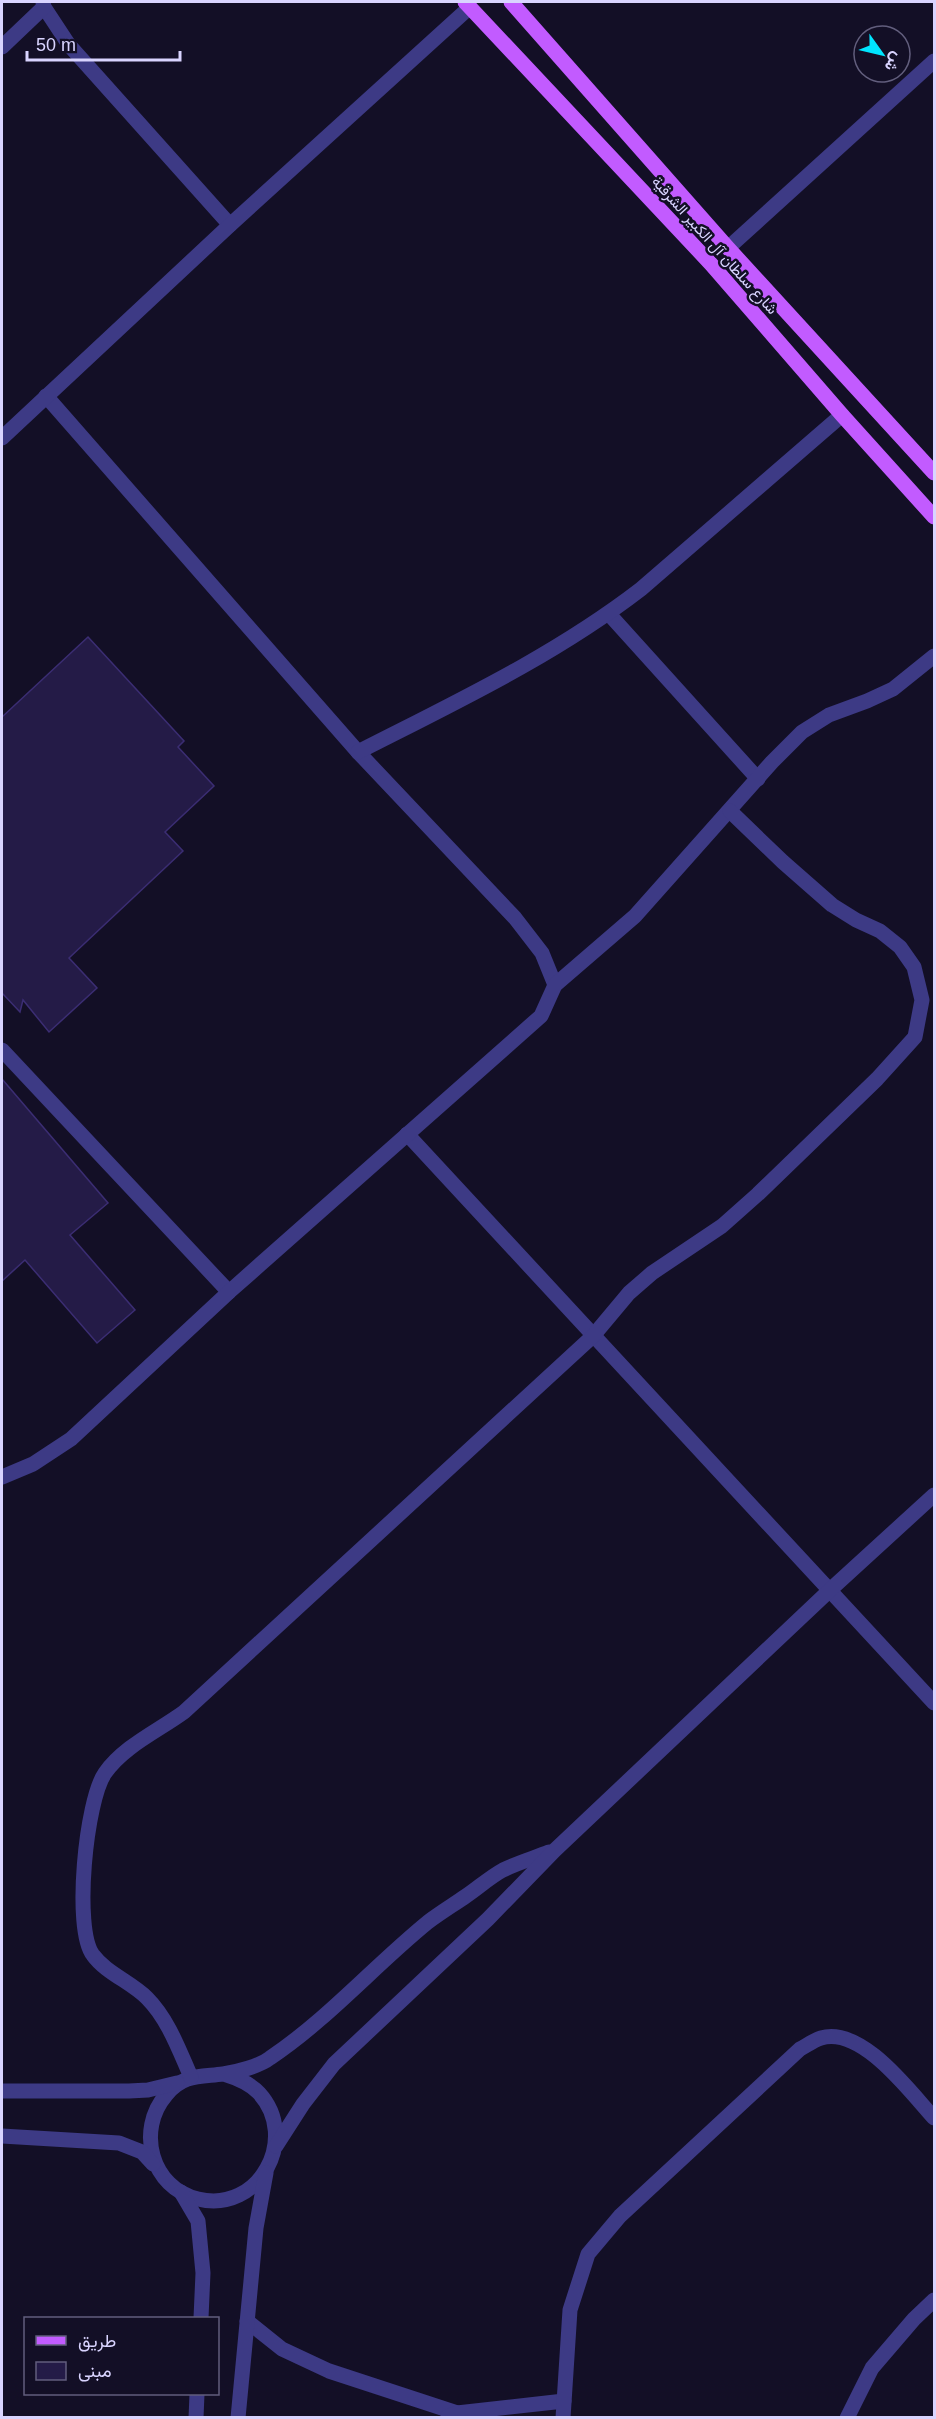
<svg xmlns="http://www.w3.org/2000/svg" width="936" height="2419" font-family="Helvetica,Vazirmatn,sans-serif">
  <rect width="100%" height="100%" fill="#130f26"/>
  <g fill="#241b47" stroke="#3b2d73" stroke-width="1.5">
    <path d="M88 637 184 741 178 747 214 786 165 832 183 851 69 958 97 988 49 1032 23 1000 20 1012 2 993V717Z"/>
    <path d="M2 1079 108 1203 70 1235 135 1310 97 1343 25 1260 2 1281Z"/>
  </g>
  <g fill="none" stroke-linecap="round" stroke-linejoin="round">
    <g stroke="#3d3a85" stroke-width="15">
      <path d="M43 2 44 7 69 45 230 225"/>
      <path d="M2 47 44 7"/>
      <path d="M728 248 934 61"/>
      <path d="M46 396 358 752 515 918 542 953 555 985"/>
      <path d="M2 438 230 225 470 7"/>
      <path d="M609 614 758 779"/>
      <path d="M358 752C456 702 554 656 641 589L842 415"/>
      <path d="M2 1050 229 1292"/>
      <path d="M407 1134 934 1703"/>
      <path d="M2 1477 33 1464 71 1439 229 1292 541 1016 555 985 635 916 772 762 802 732 829 715 867 701 893 689 934 656"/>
      <path d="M224 2074C237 2078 250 2083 259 2093 300 2138 259 2214 198 2199 151 2188 136 2130 166 2095 183 2074 200 2077 223 2074 237 2072 260 2066 270 2058 328 2019 374 1966 428 1922 440 1913 453 1905 466 1896 478 1888 490 1877 503 1870 517 1863 534 1858 549 1852"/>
      <path d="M191 2077C179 2050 168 2019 147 1998 131 1982 106 1973 93 1955 73 1929 86 1800 105 1773 124 1746 158 1731 184 1712L593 1336 629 1293 652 1273 722 1226 758 1194 877 1079 915 1037 922 1000 914 967 900 947 880 931 856 920 832 905 783 862 730 811"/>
      <path d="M2 2091H129L148 2090 177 2083"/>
      <path d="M2 2136 119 2143 142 2152 153 2164"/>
      <path d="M276 2146 303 2104 334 2064 488 1919 555 1850 830 1590 934 1495"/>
      <path d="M181 2192 198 2221 203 2273 201 2318"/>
      <path d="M247 2321 282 2349 329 2371 457 2413"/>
      <path d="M448 2416 457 2413 564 2401"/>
      <path d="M196 2418 197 2394"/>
      <path d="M238 2418 256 2228 266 2173"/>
      <path d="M563 2418 570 2310 588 2254 620 2216 800 2049C806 2046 814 2040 821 2038 862 2026 910 2092 934 2118"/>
      <path d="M847 2418 872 2368 914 2319 934 2300"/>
    </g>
    <g stroke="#c25bff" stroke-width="15">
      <path d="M465 2 711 264 842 415 934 517"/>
      <path d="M511 2 728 248 934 473"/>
    </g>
  </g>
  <g text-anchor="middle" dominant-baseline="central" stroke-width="5" stroke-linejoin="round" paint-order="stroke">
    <g font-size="15" fill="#d9d4ff" stroke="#130f26">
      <text transform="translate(715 245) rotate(48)">شارع سلطان آل الكبير الشرقية</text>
    </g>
  </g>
  <rect width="936" height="2419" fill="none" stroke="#d9d4ff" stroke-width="6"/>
  <rect x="24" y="2317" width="195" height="78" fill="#130f26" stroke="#625e7d" stroke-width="1.5"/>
  <rect x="36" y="2336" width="30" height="9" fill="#c25bff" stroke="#625e7d" stroke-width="1.5"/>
  <text x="78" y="2347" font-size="18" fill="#d9d4ff">طريق</text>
  <rect x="36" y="2362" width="30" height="18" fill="#241b47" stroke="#625e7d" stroke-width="1.5"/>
  <text x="78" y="2377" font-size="18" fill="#d9d4ff">مبنى</text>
  <g transform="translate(882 54) rotate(124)"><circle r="28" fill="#130f26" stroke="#625e7d" stroke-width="1.5"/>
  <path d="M0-4.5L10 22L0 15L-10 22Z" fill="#00e5ff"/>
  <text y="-9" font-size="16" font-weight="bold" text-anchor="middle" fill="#d9d4ff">ش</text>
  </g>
  <path d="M27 51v9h153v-9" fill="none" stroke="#d9d4ff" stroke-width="3"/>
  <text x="36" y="51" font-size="18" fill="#d9d4ff" stroke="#130f26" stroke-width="4.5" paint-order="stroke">50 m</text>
</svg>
